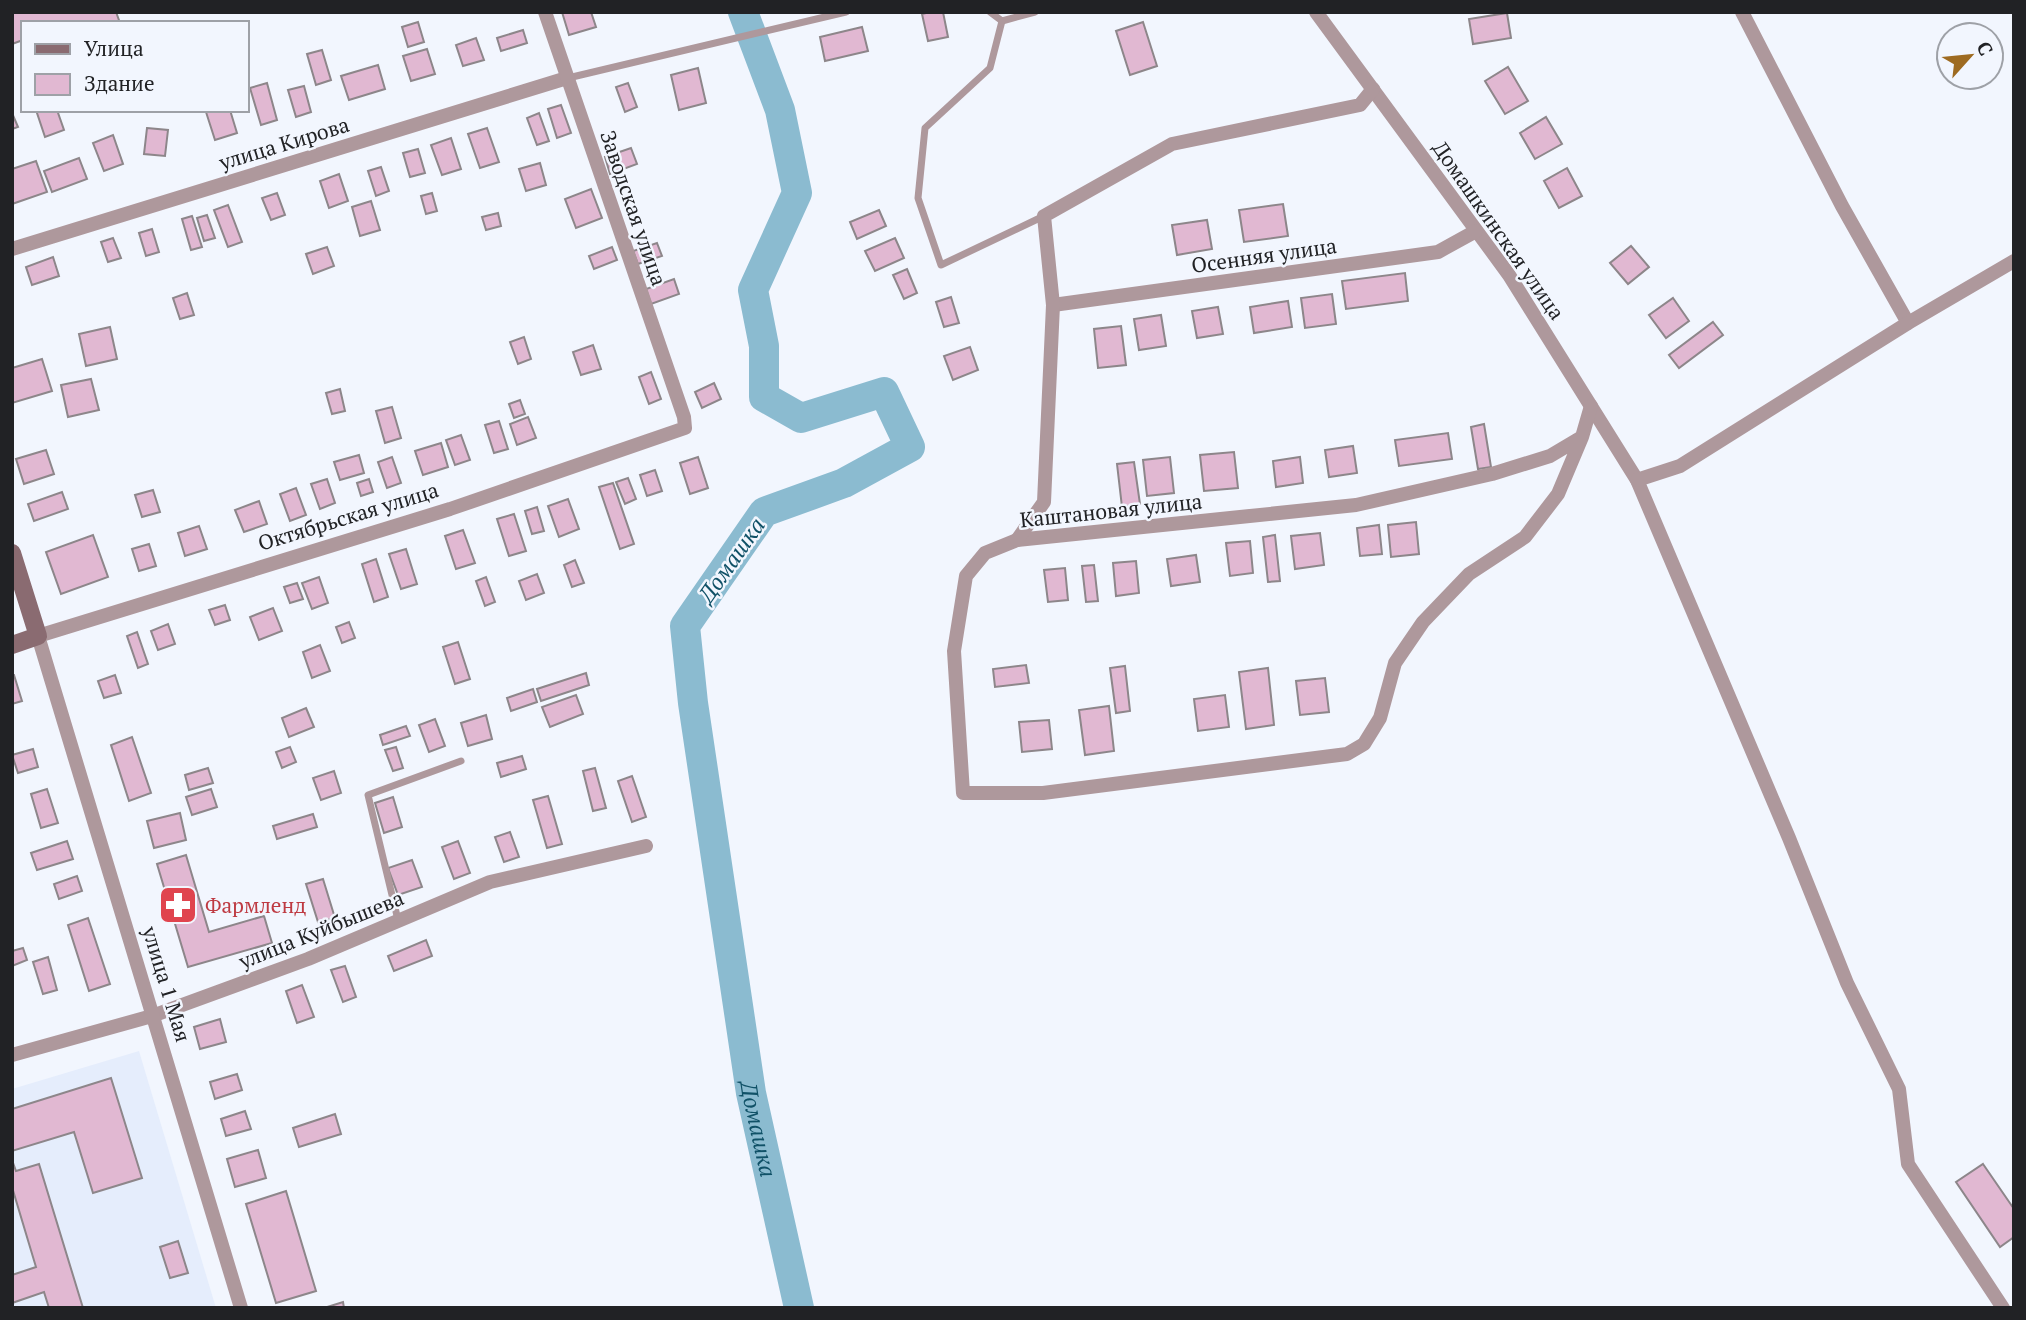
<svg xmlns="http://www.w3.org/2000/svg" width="2026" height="1320" font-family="'PT Serif',serif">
  <rect width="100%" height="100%" fill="#f2f6fe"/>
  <path fill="#e5edfc" d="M139 1051 216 1308H12V1089Z"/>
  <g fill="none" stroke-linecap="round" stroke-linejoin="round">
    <path stroke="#8bbbd0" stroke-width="30" id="s1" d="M743 12 780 110 797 193 753 290 764 346V397L801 418 884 392 910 447 844 483 764 512 685 626 693 703 751 1093 799 1308"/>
  </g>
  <g fill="#e1b8d2" stroke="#8d868a" stroke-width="2">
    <path d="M12 12H116L120 23H23V40L12 44Z"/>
    <path d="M562 12H591L596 27 569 35Z"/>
    <path d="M930 12H943L948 37 928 41 922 14Z"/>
    <path d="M1507 13 1511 38 1473 44 1469 19Z"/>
    <path d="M418 22 424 42 408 47 402 27Z"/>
    <path d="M1143 22 1157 66 1130 75 1116 31Z"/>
    <path d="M862 27 868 51 825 61 820 37Z"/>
    <path d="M523 30 527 43 501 51 497 38Z"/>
    <path d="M476 38 484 60 463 66 456 45Z"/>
    <path d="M427 49 435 74 411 81 403 56Z"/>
    <path d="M322 50 331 80 316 85 307 54Z"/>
    <path d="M378 65 385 89 349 100 341 76Z"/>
    <path d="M1508 67 1528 101 1505 114 1485 81Z"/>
    <path d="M698 68 706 103 679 110 671 75Z"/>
    <path d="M267 83 277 120 261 125 250 88Z"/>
    <path d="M628 83 637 107 625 112 616 87Z"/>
    <path d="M304 86 311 112 296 117 288 90Z"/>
    <path d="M561 105 571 133 557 138 548 109Z"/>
    <path d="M36 110H57L64 130 45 137Z"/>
    <path d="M212 110H230L237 133 215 140 206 112Z"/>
    <path d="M12 113 18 127 12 129Z"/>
    <path d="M539 113 549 141 537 145 527 118Z"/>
    <path d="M1546 117 1562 144 1535 159 1520 133Z"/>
    <path d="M147 128 168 130 165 156 144 154Z"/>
    <path d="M487 128 499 162 480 168 468 134Z"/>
    <path d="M113 135 123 164 104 171 93 143Z"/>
    <path d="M451 138 461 169 442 175 431 145Z"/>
    <path d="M631 148 637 164 610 174 605 157Z"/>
    <path d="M418 149 425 173 410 177 403 153Z"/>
    <path d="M79 158 87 179 52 192 44 171Z"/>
    <path d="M36 161 47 192 12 204V169Z"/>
    <path d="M540 163 546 185 526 191 519 169Z"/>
    <path d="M381 167 389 191 376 196 368 171Z"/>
    <path d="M1567 168 1582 196 1559 208 1544 181Z"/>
    <path d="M339 174 348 201 329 208 320 181Z"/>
    <path d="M591 189 602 218 576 228 565 199Z"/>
    <path d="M277 193 285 215 271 220 262 198Z"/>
    <path d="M432 193 437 211 426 214 421 196Z"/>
    <path d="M371 201 380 230 360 236 352 207Z"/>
    <path d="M1283 204 1288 236 1244 242 1239 210Z"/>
    <path d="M228 205 242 242 228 247 214 210Z"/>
    <path d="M879 210 886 226 857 239 850 222Z"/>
    <path d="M498 213 501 226 486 230 482 217Z"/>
    <path d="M207 215 215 238 204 241 197 218Z"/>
    <path d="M192 216 202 247 191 250 182 219Z"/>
    <path d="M1207 220 1212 249 1177 255 1172 225Z"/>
    <path d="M152 229 159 252 146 256 139 233Z"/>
    <path d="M113 238 121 258 108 262 101 242Z"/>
    <path d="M895 238 904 258 875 271 865 251Z"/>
    <path d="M657 243 662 256 638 264 633 251Z"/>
    <path d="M1631 246 1649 267 1628 284 1610 263Z"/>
    <path d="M327 247 334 266 313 274 306 254Z"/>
    <path d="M612 247 617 260 594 269 589 256Z"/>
    <path d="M53 257 59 276 32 285 26 267Z"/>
    <path d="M907 269 917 293 904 299 893 275Z"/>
    <path d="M1405 273 1408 301 1346 309 1342 281Z"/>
    <path d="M674 279 679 294 651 304 646 289Z"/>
    <path d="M187 293 194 315 180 319 173 298Z"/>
    <path d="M1332 294 1336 324 1305 328 1301 298Z"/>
    <path d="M951 297 959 323 944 327 936 302Z"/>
    <path d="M1673 298 1689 321 1666 338 1649 315Z"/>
    <path d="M1288 301 1292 327 1254 333 1250 307Z"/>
    <path d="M1218 307 1223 334 1197 338 1192 311Z"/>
    <path d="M1161 315 1166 346 1139 350 1134 319Z"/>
    <path d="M1713 322 1723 335 1679 368 1669 355Z"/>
    <path d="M1121 326 1126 365 1098 368 1094 329Z"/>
    <path d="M110 327 117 359 86 366 79 334Z"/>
    <path d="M524 337 531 359 518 364 510 342Z"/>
    <path d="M593 345 601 369 581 375 573 352Z"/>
    <path d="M970 347 978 370 953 380 944 356Z"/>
    <path d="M42 359 52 391 12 403V368Z"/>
    <path d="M651 372 661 399 649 404 639 377Z"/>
    <path d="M91 379 99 410 68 417 61 385Z"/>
    <path d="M714 383 721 399 702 408 695 392Z"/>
    <path d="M340 389 345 411 332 414 326 393Z"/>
    <path d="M520 400 525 414 514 418 509 404Z"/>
    <path d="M392 407 401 438 385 443 376 411Z"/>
    <path d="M528 417 536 438 517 445 510 424Z"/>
    <path d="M499 421 508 449 494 453 485 425Z"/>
    <path d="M1484 424 1491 467 1478 469 1471 427Z"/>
    <path d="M1448 433 1452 459 1399 466 1395 440Z"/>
    <path d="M461 435 470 460 455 465 446 440Z"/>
    <path d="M441 443 448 467 423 475 415 451Z"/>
    <path d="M1353 446 1357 473 1329 477 1325 450Z"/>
    <path d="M46 450 54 474 24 484 16 459Z"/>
    <path d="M1234 452 1238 488 1204 491 1200 455Z"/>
    <path d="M359 455 364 473 340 480 334 462Z"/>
    <path d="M392 457 401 483 387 488 378 462Z"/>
    <path d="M698 457 708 488 690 494 680 463Z"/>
    <path d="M1170 457 1174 493 1147 496 1143 460Z"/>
    <path d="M1300 457 1303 483 1276 487 1273 461Z"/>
    <path d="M1134 462 1140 504 1122 507 1117 464Z"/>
    <path d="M655 470 662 491 647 496 640 475Z"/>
    <path d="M628 478 636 499 625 504 616 482Z"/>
    <path d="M327 479 335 503 320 509 311 484Z"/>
    <path d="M369 479 373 492 361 496 357 483Z"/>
    <path d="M613 483 634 544 620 549 599 487Z"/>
    <path d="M296 488 306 515 290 521 280 494Z"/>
    <path d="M153 490 160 512 142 517 135 495Z"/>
    <path d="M62 492 68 509 34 521 28 504Z"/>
    <path d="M568 499 579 529 559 537 548 506Z"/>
    <path d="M259 501 267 524 244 532 235 510Z"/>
    <path d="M537 507 544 531 532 534 525 511Z"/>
    <path d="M514 514 526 551 509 556 497 519Z"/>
    <path d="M1416 522 1419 554 1391 557 1388 525Z"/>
    <path d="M1379 525 1382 554 1360 556 1357 528Z"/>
    <path d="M199 526 207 549 185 556 178 533Z"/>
    <path d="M463 530 475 563 456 569 445 536Z"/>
    <path d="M1320 533 1324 565 1295 569 1291 536Z"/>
    <path d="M93 535 108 577 61 594 46 552Z"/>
    <path d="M1275 535 1280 581 1268 582 1263 537Z"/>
    <path d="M1250 541 1253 573 1230 576 1226 543Z"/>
    <path d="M149 544 156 566 139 571 132 549Z"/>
    <path d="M406 549 417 584 401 589 389 554Z"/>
    <path d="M1196 555 1200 582 1171 586 1167 559Z"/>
    <path d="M376 559 388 597 374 602 362 564Z"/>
    <path d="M575 560 584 583 572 587 564 565Z"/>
    <path d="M1136 561 1139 593 1116 596 1113 563Z"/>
    <path d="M1094 565 1098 601 1086 602 1082 566Z"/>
    <path d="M1065 568 1068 600 1048 602 1044 570Z"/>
    <path d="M537 574 544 593 526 600 519 581Z"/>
    <path d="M319 577 328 603 312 609 302 583Z"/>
    <path d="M486 577 495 602 485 606 476 581Z"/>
    <path d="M297 583 303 599 290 603 284 587Z"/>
    <path d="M225 605 230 620 215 625 209 610Z"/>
    <path d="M273 608 282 631 259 640 250 617Z"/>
    <path d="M349 622 355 638 342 643 336 627Z"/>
    <path d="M168 624 175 644 158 650 151 631Z"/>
    <path d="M137 632 148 664 138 668 127 636Z"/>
    <path d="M458 642 470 679 455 684 443 647Z"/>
    <path d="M320 645 330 671 312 678 303 652Z"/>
    <path d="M1026 665 1029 683 995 687 993 669Z"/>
    <path d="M1125 666 1130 711 1116 713 1110 668Z"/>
    <path d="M1268 668 1274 725 1246 729 1239 672Z"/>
    <path d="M586 673 589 685 541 701 537 689Z"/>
    <path d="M12 675H14L22 701 12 704Z"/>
    <path d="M115 675 121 693 104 698 98 681Z"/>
    <path d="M1325 678 1329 712 1300 715 1296 681Z"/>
    <path d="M533 689 537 702 511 711 507 698Z"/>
    <path d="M576 695 583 714 550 727 542 707Z"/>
    <path d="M1225 695 1229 727 1198 731 1194 699Z"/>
    <path d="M1109 706 1114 751 1085 755 1079 710Z"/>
    <path d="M306 708 314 727 289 737 282 718Z"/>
    <path d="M486 715 492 739 468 746 461 723Z"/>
    <path d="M435 719 445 746 429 752 419 725Z"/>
    <path d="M1049 720 1052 749 1022 752 1019 722Z"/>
    <path d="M406 726 410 736 383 745 380 735Z"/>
    <path d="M132 737 151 793 129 801 111 745Z"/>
    <path d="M290 747 296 762 282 768 276 752Z"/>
    <path d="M396 747 403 768 393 771 385 750Z"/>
    <path d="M33 749 38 767 18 773 12 755Z"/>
    <path d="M522 756 526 769 501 777 497 763Z"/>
    <path d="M208 768 213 783 189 790 185 775Z"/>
    <path d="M595 768 606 808 593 811 583 771Z"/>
    <path d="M334 771 341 793 321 800 313 778Z"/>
    <path d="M632 776 646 817 632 822 618 781Z"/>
    <path d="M47 789 58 823 41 828 31 794Z"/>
    <path d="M211 789 217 807 192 815 186 797Z"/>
    <path d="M548 796 562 844 547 848 533 800Z"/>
    <path d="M393 797 402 827 384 833 375 803Z"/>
    <path d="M180 813 186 840 154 848 147 821Z"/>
    <path d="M313 814 317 827 277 839 273 826Z"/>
    <path d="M510 832 519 857 504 862 495 837Z"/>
    <path d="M67 841 73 859 37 870 31 853Z"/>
    <path d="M458 841 470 873 454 879 442 847Z"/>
    <path d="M186 855 209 932 264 916 272 943 188 967 157 864Z"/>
    <path d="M412 860 422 887 398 895 388 868Z"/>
    <path d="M77 876 82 891 59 899 54 884Z"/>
    <path d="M323 879 335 918 318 922 306 884Z"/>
    <path d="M88 918 110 984 89 991 68 925Z"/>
    <path d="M426 940 432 956 394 971 388 956Z"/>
    <path d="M23 948 27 960 12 966V951Z"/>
    <path d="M48 957 57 990 43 994 33 962Z"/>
    <path d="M345 966 356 997 343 1002 331 970Z"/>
    <path d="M302 985 314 1017 297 1023 286 991Z"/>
    <path d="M220 1019 226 1042 200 1049 194 1027Z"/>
    <path d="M237 1074 242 1090 215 1099 210 1082Z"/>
    <path d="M111 1078 142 1178 93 1193 74 1132 12 1151V1109Z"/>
    <path d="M245 1111 251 1129 226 1136 221 1119Z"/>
    <path d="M335 1114 341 1134 299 1147 293 1128Z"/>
    <path d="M258 1150 266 1178 235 1187 227 1159Z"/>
    <path d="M12 1160 16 1171 39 1164 83 1308H49L44 1292 12 1303V1275L36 1267 12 1187Z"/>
    <path d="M1983 1164 2014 1209V1237L2000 1247 1956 1182Z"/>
    <path d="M286 1191 316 1291 276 1303 246 1204Z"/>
    <path d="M178 1241 188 1273 170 1278 160 1247Z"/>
    <path d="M343 1302 344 1308H324Z"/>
  </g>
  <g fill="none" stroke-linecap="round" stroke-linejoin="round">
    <g stroke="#ae989c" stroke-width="7">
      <path d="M990 12 1002 21 1035 12"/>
      <path d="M1002 21 990 68 925 128 918 198 941 265 1044 216"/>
      <path d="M568 78 846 12"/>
      <path d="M398 920 368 795 461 761"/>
    </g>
    <g stroke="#ae989c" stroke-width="14">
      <path d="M1316 12 1509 275 1637 480 1789 838 1847 983 1899 1089 1908 1164 2003 1308"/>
      <path d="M1742 12 1842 206 1908 323"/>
      <path d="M12 249 567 78"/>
      <path d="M1053 305 1438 252 1476 231"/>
      <path d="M1582 437 1558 494 1525 537 1469 574 1423 622 1395 663 1380 718 1364 744 1347 754 1043 793H963L954 651 966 576 985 553 1017 540 1356 505 1492 474 1550 456 1582 437 1591 406"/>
      <path d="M1637 480 1680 466 1908 323 2014 261"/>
      <path d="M1017 540 1044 502 1053 305 1044 216 1172 144 1360 105 1373 89"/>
      <path d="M12 1055 152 1016 308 959 490 882 646 846"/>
      <path d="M241 1308 38 636 450 509 685 428 684 417 545 12"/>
    </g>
    <path stroke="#8a6b71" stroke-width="18" d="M12 553 38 636 12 645"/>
  </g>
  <defs>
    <symbol id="pharmacy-square" viewBox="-11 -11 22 22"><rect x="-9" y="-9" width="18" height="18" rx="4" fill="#e0444e" stroke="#f2f6fe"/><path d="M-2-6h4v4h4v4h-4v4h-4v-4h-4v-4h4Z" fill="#fff"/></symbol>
  </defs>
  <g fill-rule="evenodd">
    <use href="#pharmacy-square" x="156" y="883" width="44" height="44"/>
  </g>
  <g text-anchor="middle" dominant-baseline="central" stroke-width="5" stroke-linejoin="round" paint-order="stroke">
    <g font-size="21" fill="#212225" stroke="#f2f6fe">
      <text transform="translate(284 143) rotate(-17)">улица Кирова</text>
      <text transform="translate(634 208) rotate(71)">Заводская улица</text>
      <text transform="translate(1499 230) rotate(55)">Домашкинская улица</text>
      <text transform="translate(1264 255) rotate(-8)">Осенняя улица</text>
      <text transform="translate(1111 510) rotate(-6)">Каштановая улица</text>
      <text transform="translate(348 516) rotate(-17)">Октябрьская улица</text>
      <text transform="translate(321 929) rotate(-22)">улица Куйбышева</text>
      <text transform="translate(167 984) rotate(73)">улица 1 Мая</text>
    </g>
    <g font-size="21" fill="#be3a42" stroke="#f2f6fe" text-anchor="start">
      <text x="205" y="905">Фармленд</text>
    </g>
    <g font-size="23" font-style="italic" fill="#105167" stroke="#f2f6fe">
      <text transform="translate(731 560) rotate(-55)">Домашка</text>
      <text stroke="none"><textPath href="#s1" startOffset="1402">Домашка</textPath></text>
    </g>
  </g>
  <rect width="2026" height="1320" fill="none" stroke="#212225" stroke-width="28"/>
  <rect x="21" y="21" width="228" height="91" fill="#f2f6fe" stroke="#9ea1a7" stroke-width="2"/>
  <rect x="35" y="44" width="35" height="10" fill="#8a6b71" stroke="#9ea1a7" stroke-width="2"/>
  <text x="84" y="56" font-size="21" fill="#212225">Улица</text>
  <rect x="35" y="74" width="35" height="21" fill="#e1b8d2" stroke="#9ea1a7" stroke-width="2"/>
  <text x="84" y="91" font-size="21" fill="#212225">Здание</text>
  <g transform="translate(1970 56) rotate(63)"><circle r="33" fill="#f2f6fe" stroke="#9ea1a7" stroke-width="2"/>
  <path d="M0-5L12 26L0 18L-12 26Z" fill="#9e6b21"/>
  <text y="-10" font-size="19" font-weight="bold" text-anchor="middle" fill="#212225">С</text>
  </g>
</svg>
